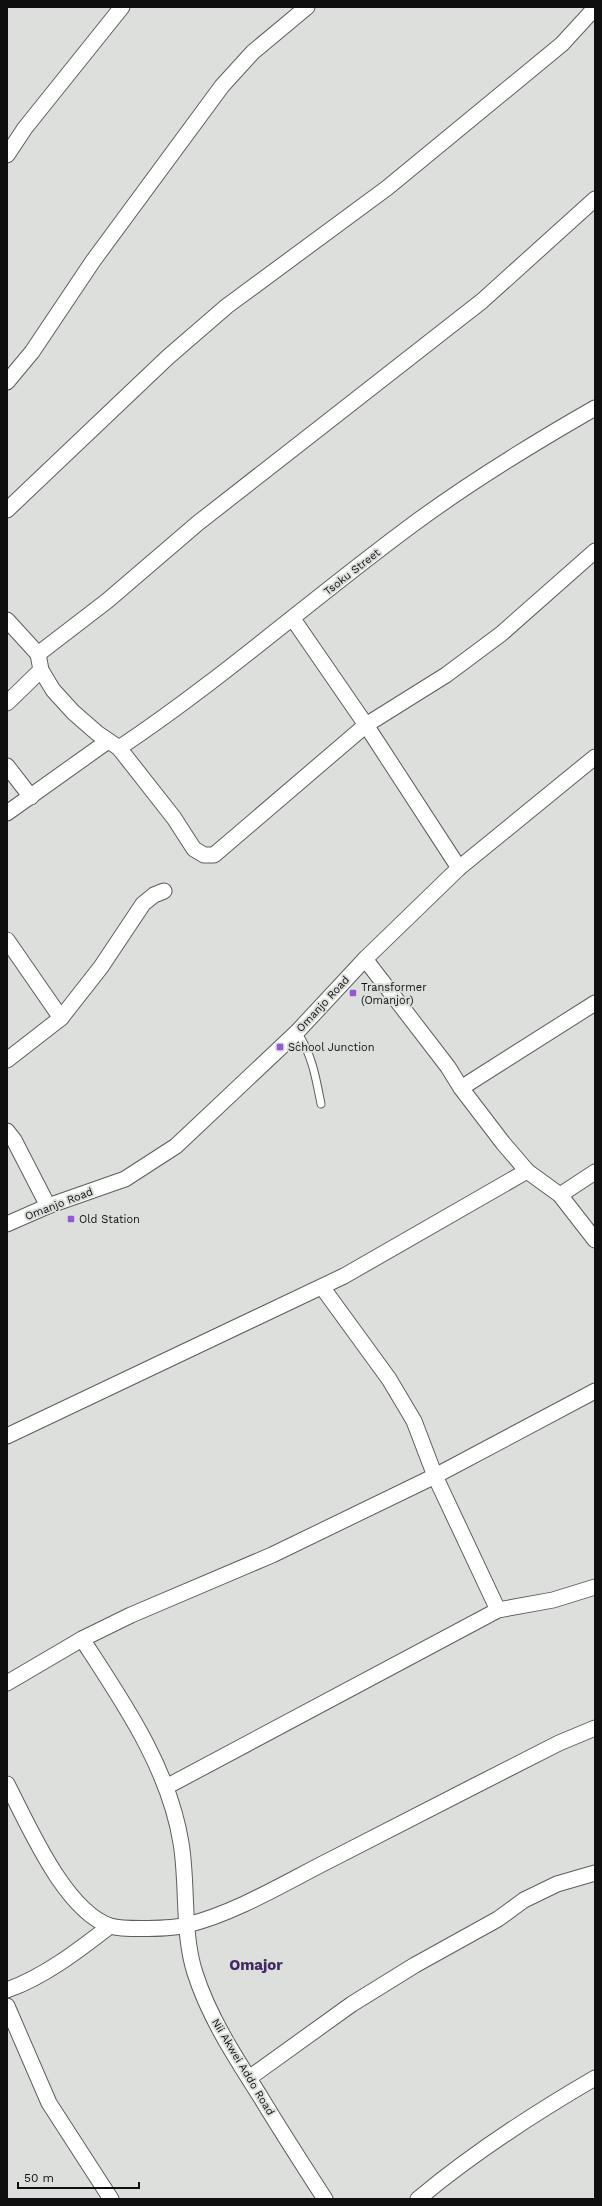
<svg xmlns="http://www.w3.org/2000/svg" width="602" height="2206" font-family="'Work Sans',sans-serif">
  <rect width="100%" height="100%" fill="#dcdfdc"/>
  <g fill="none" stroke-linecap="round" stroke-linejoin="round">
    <defs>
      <path id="service" d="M297 1032C312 1054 316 1078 321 1104"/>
      <g id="minor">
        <path d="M7 155 25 128 122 7"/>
        <path d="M7 382 32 352 93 261 222 86 253 52 307 7"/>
        <path d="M7 510 168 357 227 306 387 188 562 44 595 8"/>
        <path d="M293 619 366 725 459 868"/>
        <path d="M7 620 38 654 41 670 53 690 73 712 97 733 119 748 174 818 194 849 204 855H214L366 725 446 675 501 634 595 551"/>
        <path d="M38 654 107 601 198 523 482 301 595 199"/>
        <path d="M7 703 41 670"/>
        <path d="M119 748C221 680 313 598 412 525 470 482 532 444 595 408"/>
        <path d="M7 766 31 797"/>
        <path d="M7 813 108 741"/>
        <path d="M7 940 61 1018"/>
        <path d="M365 959 448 1067 461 1088 503 1143 527 1171 560 1195 595 1240"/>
        <path d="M7 1060 61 1018 101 967 143 904 154 895 164 891"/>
        <path d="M461 1088 595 1003"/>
        <path d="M7 1131 14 1140 48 1206"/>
        <path d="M560 1195 595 1172"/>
        <path d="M7 1224 48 1206 125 1179 176 1146 297 1032 365 959 459 868 595 757"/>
        <path d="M322 1287 389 1379 414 1421 435 1476 498 1610"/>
        <path d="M7 1436 344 1276 527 1171"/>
        <path d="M82 1639C123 1702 169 1768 181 1843 188 1884 182 1933 195 1973 209 2017 235 2057 260 2096 281 2131 303 2165 325 2199"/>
        <path d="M7 1683 82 1639 131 1615 272 1555 435 1476 595 1391"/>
        <path d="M7 1784C28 1824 64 1910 110 1926 124 1930 172 1929 187 1925 238 1912 286 1882 334 1858 408 1820 484 1781 559 1743L595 1728"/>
        <path d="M166 1787 498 1610 553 1600 595 1587"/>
        <path d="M7 1990C44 1977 79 1950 110 1926"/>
        <path d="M7 2006 49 2103 111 2199"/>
        <path d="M249 2078 352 2004 415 1965 498 1919 524 1900 557 1884 595 1873"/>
        <path d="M418 2199C472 2154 533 2114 595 2078"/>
      </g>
    </defs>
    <use href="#service" stroke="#5c5e5b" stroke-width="9"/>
    <use href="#minor" stroke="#5c5e5b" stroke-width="17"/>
    <use href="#service" stroke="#fff" stroke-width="7"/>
    <use href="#minor" stroke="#fff" stroke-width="15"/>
  </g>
  <g fill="#925ad2" stroke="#dcdfdc" stroke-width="1.5">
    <rect x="349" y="989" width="8" height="8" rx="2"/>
    <rect x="276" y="1043" width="8" height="8" rx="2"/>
    <rect x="67" y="1215" width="8" height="8" rx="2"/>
  </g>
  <g text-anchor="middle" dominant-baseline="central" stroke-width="4" stroke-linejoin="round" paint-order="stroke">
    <g font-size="11" fill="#0e0f0e" stroke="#dcdfdc">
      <text transform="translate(352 572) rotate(-38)">Tsoku Street</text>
      <text transform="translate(323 1004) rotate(-47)">Omanjo Road</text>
      <text transform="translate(59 1204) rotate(-21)">Omanjo Road</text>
      <text transform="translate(243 2067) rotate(59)">Nii Akwei Addo Road</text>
    </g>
    <g font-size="11" fill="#0e0f0e" stroke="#dcdfdc" text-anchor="start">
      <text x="361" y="987">Transformer<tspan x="361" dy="13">(Omanjor)</tspan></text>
      <text x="288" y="1047">School Junction</text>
      <text x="79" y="1219">Old Station</text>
    </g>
    <g font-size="15" font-weight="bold" fill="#432963" stroke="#dcdfdc">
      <text x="256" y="1965">Omajor</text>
    </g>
  </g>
  <rect width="602" height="2206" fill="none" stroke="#0e0f0e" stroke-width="16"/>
  <path d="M18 2182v6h121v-6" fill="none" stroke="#0e0f0e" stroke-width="2"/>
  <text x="24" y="2182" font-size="12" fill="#0e0f0e" stroke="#dcdfdc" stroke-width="3" paint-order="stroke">50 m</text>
</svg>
